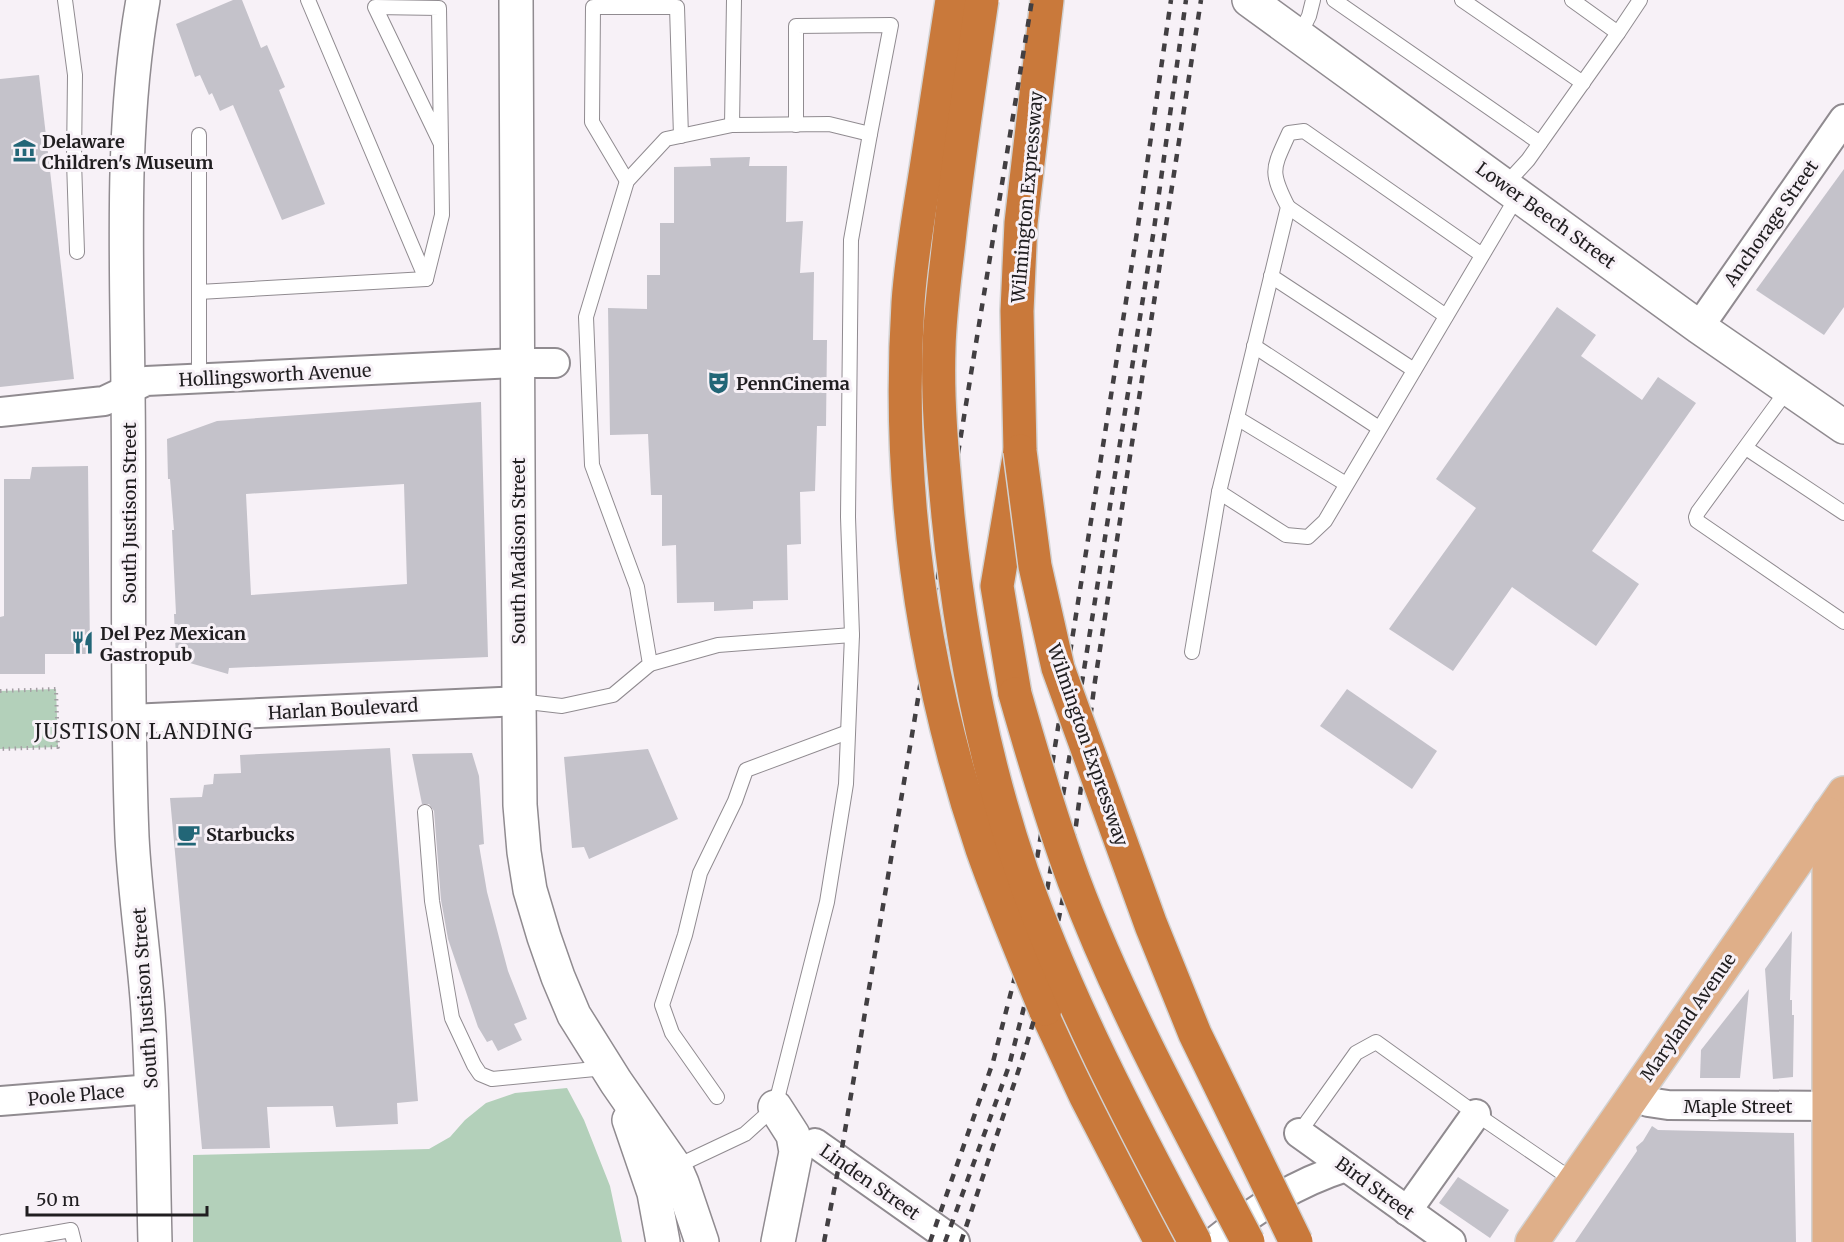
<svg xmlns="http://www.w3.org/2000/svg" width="1844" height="1242" font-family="Merriweather,serif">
  <rect width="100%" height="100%" fill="#f7f1f7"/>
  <g fill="#b3d0ba">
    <path d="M56 689 58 747 0 749V691Z"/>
    <path d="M567 1088 584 1120 610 1186 622 1242H193V1155L429 1149 450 1137 465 1120 486 1103 515 1093Z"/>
  </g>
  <g fill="#c4c2ca" fill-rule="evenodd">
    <path d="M233 0H242L261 48 267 45 285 87 279 90 325 204 282 220 233 105 220 111 212 93 209 95 200 75 195 77 176 24Z"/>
    <path d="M39 75 74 379 0 387V79Z"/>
    <path d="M750 157 749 166H787L786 222 803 221 800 273 814 272 813 340H827L826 426H817L815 491 800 492 801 544 787 545 788 600 753 601V609L714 611V602L677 603 676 545 662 546V495H651L648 434 610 435 608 308 647 309V275H660V223H674V167L711 166 710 158Z"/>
    <path d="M1844 169V307L1824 335 1756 290Z"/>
    <path d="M1557 307 1596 335 1581 356 1642 400 1658 377 1696 403 1592 551 1639 584 1596 646 1512 587 1453 671 1389 629 1476 508 1436 479Z"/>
    <path d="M481 402 488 657 229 668 228 674 176 659 174 614H176L172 530H174L170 479H168L167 439 217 421ZM404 484 407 584 251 595 246 494Z"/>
    <path d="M88 466 90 654H45V674H0V617L4 616V479H30L32 467Z"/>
    <path d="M1347 689 1437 751 1412 789 1320 726Z"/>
    <path d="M390 748 418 1101 397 1103 398 1124 336 1127 333 1106 267 1107 270 1148 202 1149 170 798 202 797 204 785 213 784 214 774 241 773 240 755Z"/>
    <path d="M648 749 678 819 589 859 584 847 572 848 564 757Z"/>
    <path d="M472 753 479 776 484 844 479 845 487 892 508 971 527 1019 514 1024 522 1040 498 1051 492 1040 487 1042 478 1027 448 939 441 900 434 811 429 804H422L412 754Z"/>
    <path d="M1792 931 1790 1000H1792V1015H1794L1793 1077 1773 1079 1765 969Z"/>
    <path d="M1749 989 1740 1078H1700L1701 1050Z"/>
    <path d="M1652 1126 1658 1130 1794 1133 1796 1242H1575L1637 1151 1636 1147 1643 1141Z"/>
    <path d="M1458 1177 1509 1210 1490 1238 1439 1203Z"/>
  </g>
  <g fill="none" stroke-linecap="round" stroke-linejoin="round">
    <defs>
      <g id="service">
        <path d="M65 0 75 75 74 161 77 252"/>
        <path d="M308 0 426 279"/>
        <path d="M1334 0 1540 143"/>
        <path d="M1462 0 1583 83"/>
        <path d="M1572 0 1618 33"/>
        <path d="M1299 36 1309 16 1313 0"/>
        <path d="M796 125V26L891 25 870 134"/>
        <path d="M627 181 592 122 593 7H677L681 136"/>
        <path d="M1505 185 1528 160 1618 33 1640 0"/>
        <path d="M1288 207 1446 316"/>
        <path d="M1482 255 1304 131 1289 133C1273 169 1269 170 1288 207L1219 492 1286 535 1308 537 1325 521 1518 195"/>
        <path d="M1271 276 1414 370"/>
        <path d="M199 292 426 279 442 215 439 8 375 7 441 144"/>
        <path d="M1254 346 1379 428"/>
        <path d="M199 379V135"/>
        <path d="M1788 389 1698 512 1696 517 1697 521 1844 622"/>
        <path d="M1237 418 1346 484"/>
        <path d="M1746 448 1844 513"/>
        <path d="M1192 652 1219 492"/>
        <path d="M650 664 718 645 852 635"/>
        <path d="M519 701 562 706 613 695 650 664 637 587 592 465 586 317 627 181 666 139 732 125"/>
        <path d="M425 812 432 901 452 1018 474 1065 480 1074 492 1079 605 1068"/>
        <path d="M717 1097 672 1033 662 1005 685 935 700 873 735 801 746 770 848 732"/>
        <path d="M1299 1133 1356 1053 1376 1042 1476 1114 1574 1181"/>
        <path d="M675 1167 745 1134 775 1107 827 902 846 784 852 635 848 517 851 240 870 134 829 124 732 125 734 0"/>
        <path d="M3 1242 71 1230 74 1242"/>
      </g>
      <g id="minor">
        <path d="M1699 327 1844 119"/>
        <path d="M0 412 104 401 146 381 517 363H555"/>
        <path d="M130 719 519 701"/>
        <path d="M1633 1096 1648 1102 1668 1105 1844 1106"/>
        <path d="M0 1101 152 1089"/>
        <path d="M1299 1133 1451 1242"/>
        <path d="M815 1143 955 1242"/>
        <path d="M1407 1211 1476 1114"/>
        <path d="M1214 1242C1255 1209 1296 1183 1346 1167"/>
      </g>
      <g id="tertiary">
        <path d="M143 0C120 130 127 262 128 393 130 541 126 689 132 837 135 895 144 953 148 1011 153 1088 153 1165 155 1242"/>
        <path d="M516 0 519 701 520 805 524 852 530 890 544 937 558 977 574 1015 616 1082 675 1167 682 1183 702 1242"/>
        <path d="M1249 0 1699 327 1844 427"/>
        <path d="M775 1107 793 1135 796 1152 778 1242"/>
        <path d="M629 1120 654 1193 663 1242"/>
      </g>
      <g id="primary">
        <path d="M1532 1242 1844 793"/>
        <path d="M1829 1242V814"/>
      </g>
      <g id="motorway">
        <path d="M1015 694 997 586 1020 451 1017 311 1021 223 1047 0"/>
        <path d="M1045 1009 1086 1097 1161 1242"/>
      </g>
    </defs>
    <use href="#service" stroke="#908b90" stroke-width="16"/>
    <use href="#minor" stroke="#908b90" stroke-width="32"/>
    <use href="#tertiary" stroke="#908b90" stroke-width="36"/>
    <use href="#primary" stroke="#d2d2d2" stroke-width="36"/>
    <use href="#motorway" stroke="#d2d2d2" stroke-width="36"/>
    <path stroke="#a49fa4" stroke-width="4" stroke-dasharray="1.5 4.5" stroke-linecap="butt" d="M0 691 56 689 58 747 0 749"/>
    <use href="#service" stroke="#fff" stroke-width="14"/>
    <use href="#minor" stroke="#fff" stroke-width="28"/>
    <use href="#tertiary" stroke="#fff" stroke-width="33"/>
    <use href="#primary" stroke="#dfaf89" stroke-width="33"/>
    <use href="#motorway" stroke="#c9793b" stroke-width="33"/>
    <g stroke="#423f42" stroke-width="4.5" stroke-dasharray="8 8" stroke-linecap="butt">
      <path d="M824 1242 840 1160 914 723 1032 0"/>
      <path d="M930 1242 993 1062 1018 965 1039 847 1138 226 1171 0"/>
      <path d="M945 1242 1009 1066 1034 968 1083 676 1154 229 1186 0"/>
      <path d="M961 1242 1020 1066 1047 977 1073 848 1095 681 1201 0"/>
    </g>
    <defs>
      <g id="motorway-bridge">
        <path d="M952 0C943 56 935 113 926 169 919 214 911 258 908 303 896 491 922 671 982 849 1001 903 1023 956 1045 1009"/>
        <path d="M982 0C971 77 959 154 950 232 946 270 940 309 939 348 937 404 943 461 948 516 960 636 983 758 1022 872 1067 1000 1131 1122 1195 1242"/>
        <path d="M1020 451 1035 566 1058 668 1151 925 1195 1034 1296 1242"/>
        <path d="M1015 694C1033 757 1051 819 1074 881 1121 1006 1186 1124 1248 1242"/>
      </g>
    </defs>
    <use href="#motorway-bridge" stroke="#d2d2d2" stroke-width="36" stroke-linecap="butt"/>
    <use href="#motorway-bridge" stroke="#c9793b" stroke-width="33"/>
  </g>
  <defs>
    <symbol id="museum-bare" viewBox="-9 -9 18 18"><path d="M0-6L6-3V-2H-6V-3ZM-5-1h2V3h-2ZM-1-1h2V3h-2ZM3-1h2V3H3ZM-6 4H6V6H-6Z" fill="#267" stroke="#f7f1f7" stroke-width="2.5" paint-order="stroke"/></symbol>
    <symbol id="theatre-bare" viewBox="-9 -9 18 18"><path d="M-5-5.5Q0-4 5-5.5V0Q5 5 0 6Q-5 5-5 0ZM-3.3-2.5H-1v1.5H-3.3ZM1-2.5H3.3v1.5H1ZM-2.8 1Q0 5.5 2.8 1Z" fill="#267" stroke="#f7f1f7" stroke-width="2.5" paint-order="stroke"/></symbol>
    <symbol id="restaurant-bare" viewBox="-9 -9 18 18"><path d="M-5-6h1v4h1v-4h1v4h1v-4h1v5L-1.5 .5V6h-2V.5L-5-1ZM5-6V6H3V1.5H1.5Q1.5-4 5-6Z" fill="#267" stroke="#f7f1f7" stroke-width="2.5" paint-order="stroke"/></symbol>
    <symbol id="cafe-bare" viewBox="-9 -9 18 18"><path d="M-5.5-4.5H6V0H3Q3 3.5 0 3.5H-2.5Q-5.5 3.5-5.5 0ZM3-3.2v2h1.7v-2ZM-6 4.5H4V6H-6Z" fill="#267" stroke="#f7f1f7" stroke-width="2.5" paint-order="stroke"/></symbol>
  </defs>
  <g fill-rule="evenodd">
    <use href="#museum-bare" x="8" y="134" width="33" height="33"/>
    <use href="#theatre-bare" x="702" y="366" width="33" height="33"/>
    <use href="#restaurant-bare" x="66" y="626" width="33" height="33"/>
    <use href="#cafe-bare" x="172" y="818" width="33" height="33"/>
  </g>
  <g text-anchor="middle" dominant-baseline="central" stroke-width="6" stroke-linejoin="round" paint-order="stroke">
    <g font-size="18" font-weight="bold" fill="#201e20" stroke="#f7f1f7" text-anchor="start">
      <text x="42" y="141">Delaware<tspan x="42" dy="21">Children's Museum</tspan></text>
      <text x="736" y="383">PennCinema</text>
      <text x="100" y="633">Del Pez Mexican<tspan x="100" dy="21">Gastropub</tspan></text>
      <text x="206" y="834">Starbucks</text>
    </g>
    <g font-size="18" fill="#201e20" stroke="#f7f1f7">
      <text transform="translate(1027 197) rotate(-85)">Wilmington Expressway</text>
      <text transform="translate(1546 215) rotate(36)">Lower Beech Street</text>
      <text transform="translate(1771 223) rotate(-55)">Anchorage Street</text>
      <text transform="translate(275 375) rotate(-3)">Hollingsworth Avenue</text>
      <text transform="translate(129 513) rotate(-90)">South Justison Street</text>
      <text transform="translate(518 551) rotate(-90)">South Madison Street</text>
      <text transform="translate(343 709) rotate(-3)">Harlan Boulevard</text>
      <text transform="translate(1088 745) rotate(71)">Wilmington Expressway</text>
      <text transform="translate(145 998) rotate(-94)">South Justison Street</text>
      <text transform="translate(1688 1017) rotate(-55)">Maryland Avenue</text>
      <text transform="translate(76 1095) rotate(-5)">Poole Place</text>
      <text x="1738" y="1106">Maple Street</text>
      <text transform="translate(870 1182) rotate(35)">Linden Street</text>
      <text transform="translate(1375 1188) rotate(36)">Bird Street</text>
    </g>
    <g font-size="20" letter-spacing="1.5" fill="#201e20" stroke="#f7f1f7">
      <text x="144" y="731">JUSTISON LANDING</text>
    </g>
  </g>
  <path d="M27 1206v9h180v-9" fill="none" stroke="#201e20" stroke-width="3"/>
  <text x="36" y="1206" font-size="18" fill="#201e20" stroke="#f7f1f7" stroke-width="4.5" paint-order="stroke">50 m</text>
</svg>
